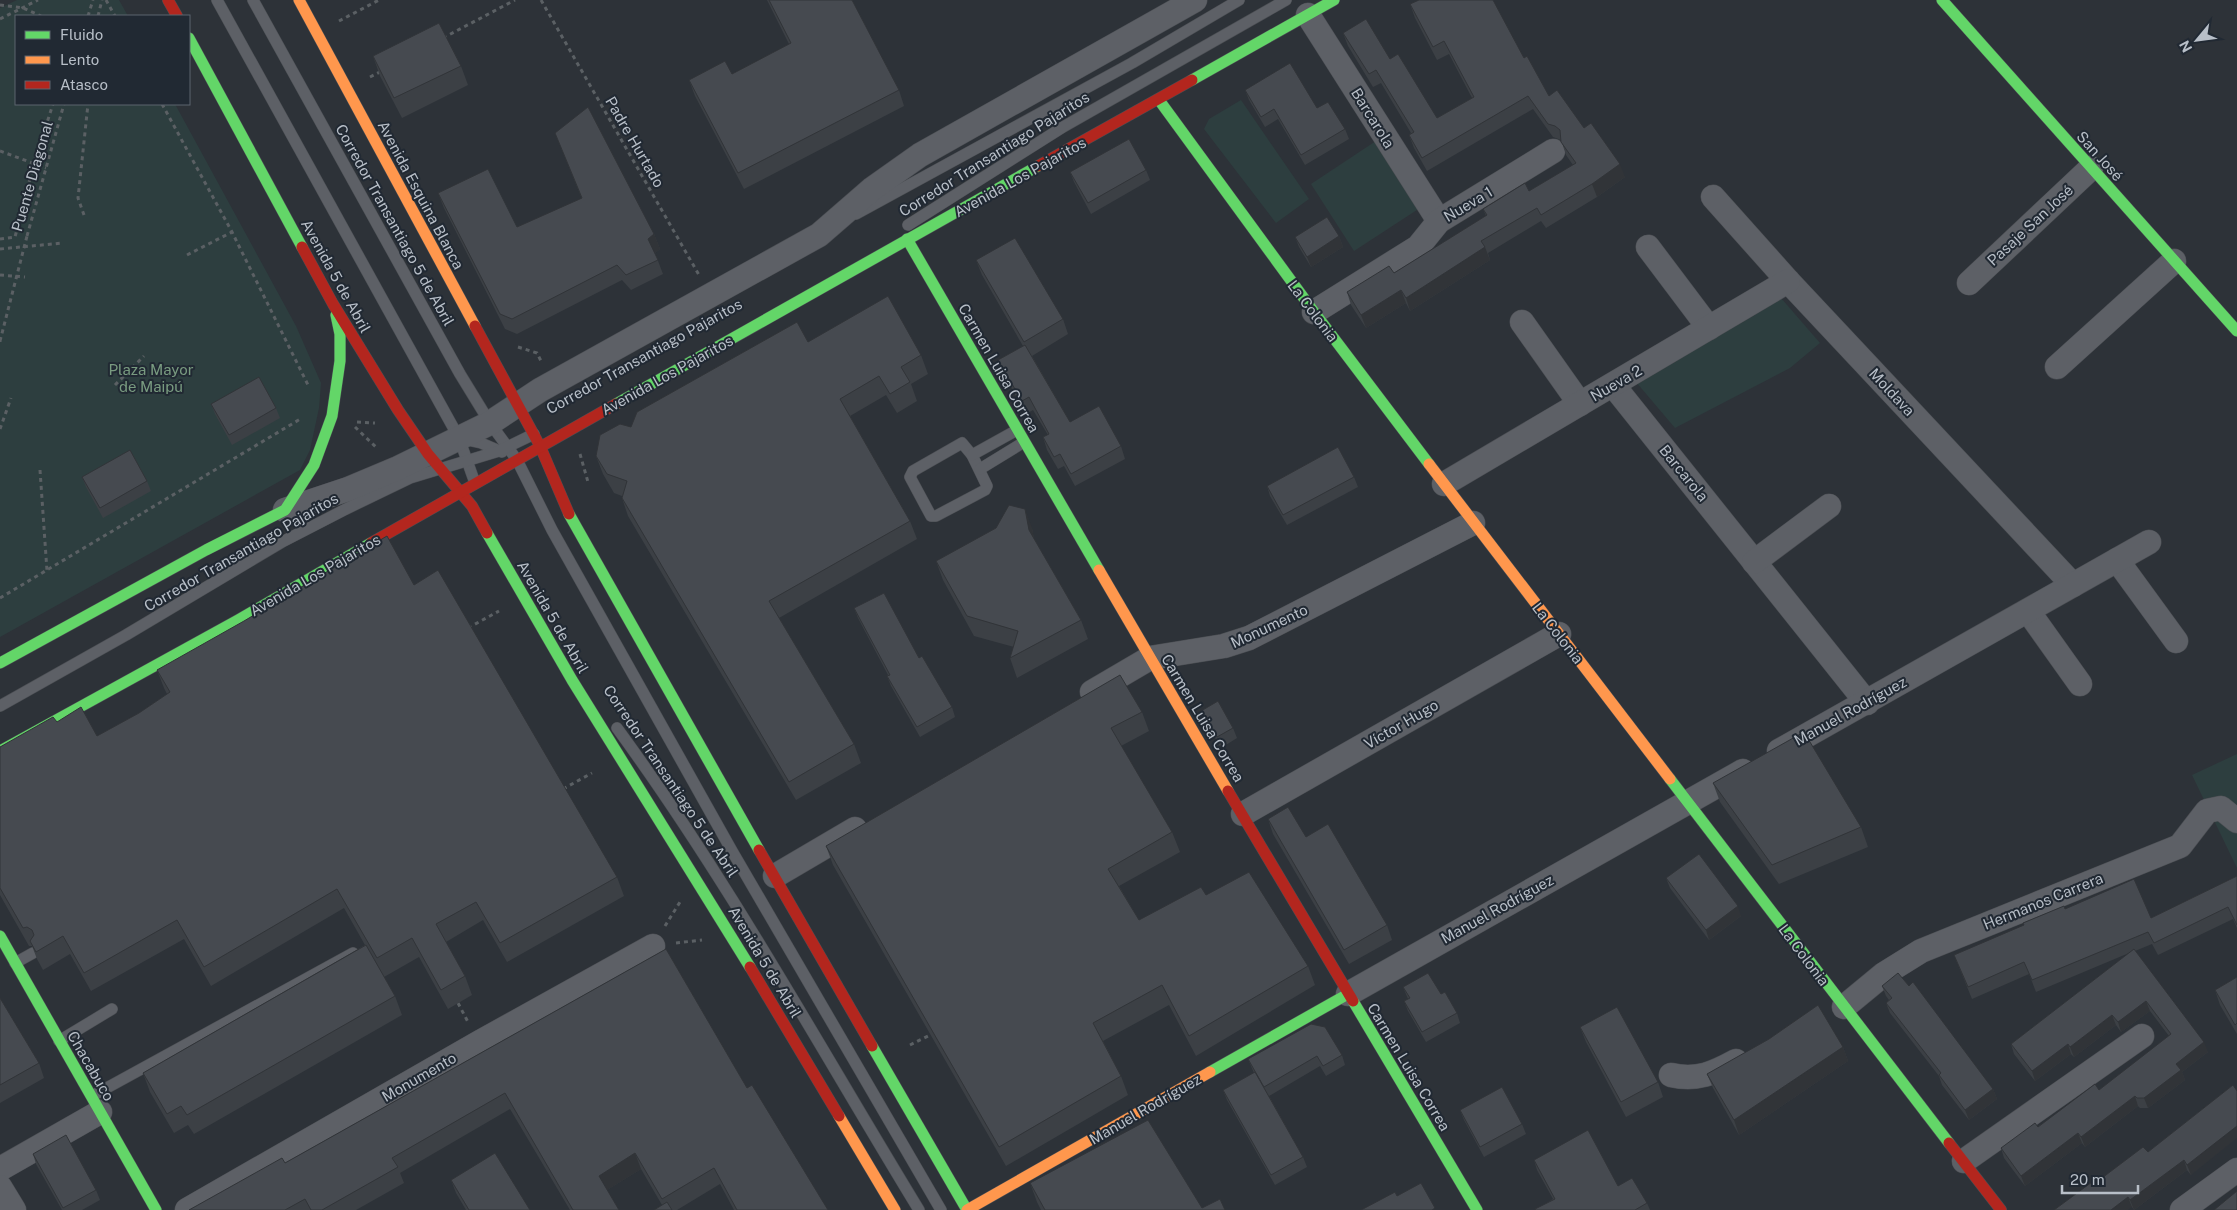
<svg xmlns="http://www.w3.org/2000/svg" width="2237" height="1210" font-family="'Public Sans',sans-serif">
  <rect width="100%" height="100%" fill="#2d3238"/>
  <g fill="#2d3e3f">
    <path d="M17 0H119L128 16H16V104H175L296 326 321 383 319 408 310 450 300 470 0 637V8Z"/>
    <path d="M1241 100 1309 199 1276 223 1204 129 1209 119Z"/>
    <path d="M1379 139 1423 206 1354 251 1311 184Z"/>
    <path d="M1781 298 1820 343 1790 368 1675 428 1636 382Z"/>
    <path d="M2237 754V868L2192 775Z"/>
  </g>
  <g fill="none" stroke-linecap="round" stroke-linejoin="round">
    <defs>
      <g id="lane">
        <path d="M217 0 459 438 475 483"/>
        <path d="M253 0 460 374 490 423 517 460 552 530 732 851 941 1210"/>
        <path d="M856 214 1132 63 1239 0"/>
        <path d="M908 225 1063 127 1286 0"/>
        <path d="M463 439 481 443 502 452"/>
        <path d="M962 443 972 455 987 486 985 490 936 516H931L910 477 913 471Z"/>
        <path d="M972 455 1017 430"/>
        <path d="M980 469 1024 442"/>
        <path d="M0 706 126 635 282 542 346 509 410 478 499 451 534 434"/>
        <path d="M617 728C729 881 820 1048 919 1210"/>
        <path d="M15 963 33 953"/>
        <path d="M59 1041 112 1009"/>
        <path d="M92 1096 353 953"/>
      </g>
      <g id="street">
        <path d="M1308 15 1439 221"/>
        <path d="M1713 197 1788 281 2073 585"/>
        <path d="M1648 247 1709 328"/>
        <path d="M1969 283 2091 168"/>
        <path d="M1314 312 1418 247 1439 221 1553 151"/>
        <path d="M1522 322 1580 404"/>
        <path d="M2057 367 2174 261"/>
        <path d="M1613 385 1867 703"/>
        <path d="M1444 484 1788 281"/>
        <path d="M285 510 348 489 398 468 490 423 540 390 819 235 872 189 920 155 1195 0"/>
        <path d="M2117 560 2176 641"/>
        <path d="M1754 562 1829 506"/>
        <path d="M2028 611 2080 684"/>
        <path d="M1092 692 1150 658 1224 646 1249 638 1473 523"/>
        <path d="M1779 751 2149 542"/>
        <path d="M1243 814 1559 634"/>
        <path d="M775 876 855 829"/>
        <path d="M1348 994 1743 771"/>
        <path d="M1844 1007 1884 974 1921 951 2180 846 2207 811 2221 808 2237 821"/>
        <path d="M1671 1075C1697 1081 1714 1073 1736 1061"/>
        <path d="M1964 1161 2142 1036"/>
        <path d="M0 1169 100 1112"/>
        <path d="M0 1187 14 1210"/>
        <path d="M187 1210 480 1042 653 946"/>
        <path d="M2182 1210 2237 1170"/>
      </g>
      <g id="fast">
        <path d="M1942 0 2237 331"/>
        <path d="M189 38 302 247"/>
        <path d="M1192 80 1334 0"/>
        <path d="M1159 100 1314 312 1429 464"/>
        <path d="M907 239 1099 570"/>
        <path d="M616 404 1038 166"/>
        <path d="M569 514 759 850"/>
        <path d="M487 533 572 680 750 967"/>
        <path d="M0 663 206 550 285 510 314 465 332 416 340 361V334L336 315"/>
        <path d="M0 751 238 620 371 543"/>
        <path d="M1670 779 1949 1143"/>
        <path d="M0 936 156 1210"/>
        <path d="M1353 1001 1477 1210"/>
        <path d="M872 1046 967 1210"/>
        <path d="M1210 1072 1348 994"/>
      </g>
      <g id="slow">
        <path d="M299 0 475 326"/>
        <path d="M1429 464 1670 779"/>
        <path d="M1099 570 1228 791"/>
        <path d="M839 1116 895 1210"/>
        <path d="M967 1210 1210 1072"/>
      </g>
      <g id="jam">
        <path d="M168 0 177 16"/>
        <path d="M1038 166 1192 80"/>
        <path d="M302 247 333 304 398 410 428 454 472 506 487 533"/>
        <path d="M475 326 540 446 569 514"/>
        <path d="M371 543 616 404"/>
        <path d="M1228 791 1353 1001"/>
        <path d="M759 850 872 1046"/>
        <path d="M750 967 839 1116"/>
        <path d="M1949 1143 2001 1210"/>
      </g>
    </defs>
    <use href="#lane" stroke="#4b4e53" stroke-width="12"/>
    <use href="#street" stroke="#4b4e53" stroke-width="25"/>
    <use href="#fast" stroke="#4b4e53" stroke-width="12"/>
    <use href="#slow" stroke="#4b4e53" stroke-width="12"/>
    <use href="#jam" stroke="#4b4e53" stroke-width="12"/>
    <g stroke="#5b6064" stroke-width="3" stroke-dasharray="4 4" stroke-linecap="butt">
      <path d="M106 0 115 16"/>
      <path d="M541 0 699 275"/>
      <path d="M0 5 23 8 41 16"/>
      <path d="M88 16 93 0"/>
      <path d="M98 16 102 0"/>
      <path d="M0 19 38 0"/>
      <path d="M339 21 379 0"/>
      <path d="M443 38 515 0"/>
      <path d="M370 77 382 71"/>
      <path d="M162 104 232 232 309 387"/>
      <path d="M0 151 46 168"/>
      <path d="M84 215 78 198 88 104"/>
      <path d="M27 236 64 104"/>
      <path d="M0 239 15 237 34 163 53 104"/>
      <path d="M0 249 63 243"/>
      <path d="M187 255 232 232"/>
      <path d="M0 275 25 277"/>
      <path d="M0 342V341"/>
      <path d="M518 347 537 353 541 361"/>
      <path d="M115 385 144 356"/>
      <path d="M357 422 375 423"/>
      <path d="M355 427 378 449"/>
      <path d="M0 429 11 398"/>
      <path d="M580 454 588 482"/>
      <path d="M40 470 47 571"/>
      <path d="M0 598 302 418"/>
      <path d="M468 628 499 611"/>
      <path d="M563 789 592 773"/>
      <path d="M665 926 680 902"/>
      <path d="M676 943 702 940"/>
      <path d="M458 1003 468 1022"/>
      <path d="M910 1045 930 1035"/>
    </g>
    <use href="#lane" stroke="#5d6066" stroke-width="11"/>
    <use href="#street" stroke="#5d6066" stroke-width="24"/>
    <use href="#fast" stroke="#63d668" stroke-width="11"/>
    <use href="#slow" stroke="#ff974d" stroke-width="11"/>
    <use href="#jam" stroke="#b3261e" stroke-width="11"/>
    <path stroke="#5b6064" stroke-width="3" stroke-dasharray="4 4" stroke-linecap="butt" d="M0 341 27 236"/>
  </g>
  <g fill="#3c4045">
    <path d="M767 0H852L899 90 904 106 744 189 695 96 689 80 732 74 789 44Z"/>
    <path d="M1410 4 1524 58 1549 96 1584 128 1625 177 1597 197 1546 228 1541 221 1488 253 1490 260 1410 311 1406 303 1366 328 1351 305 1347 292 1394 273 1486 216 1483 209 1529 191 1573 165 1566 155 1561 140 1553 137 1533 109 1427 171 1414 148 1409 135 1411 133 1381 83 1373 87 1348 46 1343 33 1390 59 1437 118 1472 98 1449 54 1437 60 1415 18Z"/>
    <path d="M373 56 461 66 468 85 402 118 380 76Z"/>
    <path d="M1245 90 1317 108 1345 129 1349 139 1305 165 1278 119 1265 127 1249 100Z"/>
    <path d="M555 133 654 234 660 249 655 253 663 274 631 290 622 280 517 334 505 329 444 208 438 193 517 227 582 199Z"/>
    <path d="M1146 170 1150 180 1091 214 1074 182 1070 172Z"/>
    <path d="M1339 236 1343 247 1311 267 1299 247 1295 237Z"/>
    <path d="M976 260 1063 319 1068 334 1032 356 1070 422 1121 446 1125 459 1075 486 1064 466 1058 469 1047 450 1043 437 1048 435 1033 410 1026 414 1003 373 998 360 1023 346 982 275Z"/>
    <path d="M808 342 921 355 928 374 911 384 917 401 897 413 886 395 850 416 910 521 917 539 779 618 854 744 861 763 796 800 628 516 622 498V496L614 493 603 474 596 456 631 427Z"/>
    <path d="M211 404 276 408 280 418 232 445 215 414Z"/>
    <path d="M82 477 147 481 151 491 103 518 86 487Z"/>
    <path d="M1354 477 1358 487 1287 525 1270 496 1267 486Z"/>
    <path d="M1032 528 1034 539 1081 620 1088 639 1017 678 1010 658 1014 647 974 636 943 580 936 561Z"/>
    <path d="M414 585 617 877 624 896 507 962 483 920 446 942 465 976 472 995 448 1009 419 957 384 977 395 996 402 1015 194 1134 188 1125 174 1133 150 1092 143 1073 365 945 344 908 211 986 184 939 91 991 70 954 43 970 37 959 32 946H29L0 895V747L57 722 97 736 139 713 167 694 164 688 157 670Z"/>
    <path d="M854 608 919 658 952 707 955 717 920 737 891 686 887 676 888 675 858 618Z"/>
    <path d="M1201 711 1233 728 1237 738 1221 748 1205 721Z"/>
    <path d="M1142 712 1149 731 1121 746 1172 832 1180 852 1119 886 1139 920 1206 895 1308 966 1315 985 1196 1056 1169 1005 1103 1041 1121 1076 1128 1095 1006 1166 833 865 826 846Z"/>
    <path d="M1713 783 1861 827 1868 847 1779 884 1720 802Z"/>
    <path d="M1268 819 1387 925 1392 940 1349 964 1273 834Z"/>
    <path d="M2237 876V928L2233 919 2158 955 2152 944 2135 951 2208 1052 2182 1072 2185 1080 2148 1108H2140L2138 1106 2085 1147 2082 1143 2025 1186 2004 1158 2001 1148 2099 1090 2169 1036 2150 1011 2121 1032 2116 1025 2074 1057 2071 1054 2035 1081 2014 1054 2011 1044 2129 953 2036 992 2029 974 1972 999 1954 955 2065 909 2151 918Z"/>
    <path d="M1666 878 1741 916 1709 940 1670 888Z"/>
    <path d="M666 949 747 1088 828 1210H734L720 1184 677 1210H654L662 1205 641 1169 607 1190 619 1210H570L510 1109 400 1173 404 1183 356 1210H189L285 1163Z"/>
    <path d="M2237 977V1034L2220 1005 2215 990Z"/>
    <path d="M1882 986 1993 1089 1997 1099 1969 1120 1942 1085 1939 1076 1890 1013 1886 1003 1889 1000 1886 996Z"/>
    <path d="M1403 987 1441 994 1457 1013 1460 1023 1426 1042 1408 1011 1404 1001 1408 999Z"/>
    <path d="M0 998 39 1063 44 1078 0 1103Z"/>
    <path d="M1580 1027 1658 1082 1663 1097 1626 1117 1586 1042Z"/>
    <path d="M1843 1047 1848 1061 1739 1135 1713 1088 1707 1074Z"/>
    <path d="M1342 1055 1345 1065 1326 1076 1320 1066 1269 1096 1303 1157 1307 1167 1275 1185 1227 1100 1223 1090 1254 1073 1248 1059Z"/>
    <path d="M2233 1085 2191 1175 2187 1170 2134 1210 2132 1207 2094 1184 2148 1152Z"/>
    <path d="M1460 1110 1522 1124 1526 1134 1484 1157 1464 1120Z"/>
    <path d="M33 1154 96 1190 100 1200 82 1210H62L36 1164Z"/>
    <path d="M1534 1160 1618 1186 1647 1203 1650 1210H1536L1553 1199 1537 1170Z"/>
    <path d="M451 1180 530 1210H466L456 1193Z"/>
    <path d="M1030 1183 1202 1208 1225 1210H1041L1037 1202Z"/>
  </g>
  <g fill="#313438">
    <path d="M1620 164 1625 177 1597 197 1592 184Z"/>
    <path d="M654 234 660 249 654 254 648 239Z"/>
    <path d="M1339 236 1343 247 1311 267 1307 257Z"/>
    <path d="M1485 247 1490 260 1410 311 1406 298Z"/>
    <path d="M1401 290 1406 303 1366 328 1361 315Z"/>
    <path d="M1025 509 1032 528 1036 549 1029 530Z"/>
    <path d="M1738 906 1741 916 1709 940 1706 930Z"/>
    <path d="M2146 1001 2150 1011 2121 1032 2118 1022Z"/>
    <path d="M2112 1015 2116 1025 2074 1057 2070 1047Z"/>
    <path d="M2204 1042 2208 1052 2182 1072 2185 1080 2148 1108 2144 1098 2176 1064Z"/>
    <path d="M2068 1044 2071 1054 2035 1081 2032 1071Z"/>
    <path d="M1843 1047 1848 1061 1739 1135 1734 1120Z"/>
    <path d="M1993 1089 1997 1099 1969 1120 1965 1110Z"/>
    <path d="M2135 1096 2138 1106 2085 1147 2081 1137Z"/>
    <path d="M2237 1126V1138L2191 1175 2187 1165Z"/>
    <path d="M2078 1133 2082 1143 2025 1186 2021 1176Z"/>
    <path d="M635 1153 641 1169 604 1192 599 1176Z"/>
    <path d="M2184 1160 2187 1170 2134 1210 2130 1200Z"/>
    <path d="M2128 1197 2132 1207 2128 1210H2111Z"/>
  </g>
  <g fill="#464a50" stroke="#313438">
    <path d="M769 0H852L899 90 738 173 689 80 725 61 732 74 791 43Z"/>
    <path d="M1419 0H1493L1524 58 1527 56 1549 96 1557 90 1584 128 1591 123 1620 164 1592 184 1541 215 1537 208 1481 241 1485 247 1406 298 1401 290 1361 315 1347 292 1389 266 1394 273 1487 215 1483 209 1525 183 1529 191 1576 163 1561 142 1560 130 1555 126 1548 124 1528 96 1422 158 1409 135 1414 132 1376 70 1369 74 1343 33 1366 19 1390 59 1398 54 1437 118 1474 97 1444 41 1433 47 1410 4Z"/>
    <path d="M439 23 461 66 394 98 373 56Z"/>
    <path d="M1290 63 1317 108 1328 102 1345 129 1301 155 1274 109 1261 117 1245 90Z"/>
    <path d="M588 107 654 234 648 239 658 260 626 275 617 265 512 319 500 314 438 193 488 169 517 227 582 198 555 133Z"/>
    <path d="M1129 139 1146 170 1088 203 1070 172Z"/>
    <path d="M1327 217 1339 236 1307 257 1295 237Z"/>
    <path d="M1015 238 1063 319 1024 342 976 260Z"/>
    <path d="M888 296 921 355 901 367 910 382 890 394 879 376 840 399 910 521 769 601 854 744 789 782 622 498 627 481 607 474 596 456 600 435 620 424 631 427 637 412 797 322 808 342Z"/>
    <path d="M1025 345 1070 422 1099 406 1121 446 1071 474 1060 454 1054 457 1043 437 1049 434 1029 397 1022 401 998 360Z"/>
    <path d="M259 377 276 408 229 435 211 404Z"/>
    <path d="M1338 447 1354 477 1283 515 1267 486Z"/>
    <path d="M130 450 147 481 100 508 82 477Z"/>
    <path d="M1009 505 1025 509 1029 530 1081 620 1010 658 1018 631 967 616 936 561 996 528Z"/>
    <path d="M387 536 414 585 438 570 617 877 500 943 476 902 436 924 465 976 441 990 412 938 377 958 337 889 204 967 177 920 84 973 63 936 36 952 30 941 34 935 32 930 27 927 23 928 0 888V747L53 717 57 722 81 707 97 736 139 713 170 692 157 670 244 621Z"/>
    <path d="M884 593 919 658 922 656 952 707 917 727 887 676 890 675 854 608Z"/>
    <path d="M1120 675 1142 712 1111 728 1172 832 1108 869 1139 920 1201 887 1206 895 1249 872 1308 966 1189 1036 1162 985 1093 1023 1121 1076 999 1147 826 846Z"/>
    <path d="M1218 701 1233 728 1217 737 1201 711Z"/>
    <path d="M1804 732 1861 827 1772 865 1713 783Z"/>
    <path d="M1288 807 1306 837 1328 824 1387 925 1344 950 1268 819Z"/>
    <path d="M1699 854 1738 906 1706 930 1666 878Z"/>
    <path d="M2237 876V925L2228 907 2154 943 2148 932 2032 980 2024 962 1968 987 1954 955 2024 925 2023 923 2064 906 2065 909 2134 879 2151 918Z"/>
    <path d="M366 945 395 996 187 1115 181 1106 167 1114 143 1073Z"/>
    <path d="M666 949 747 1088 752 1085 828 1210H737L714 1168 662 1199 635 1153 599 1176 619 1210H573L505 1093 392 1158 398 1167 322 1210H311L305 1199 285 1210H189L282 1158 285 1163Z"/>
    <path d="M2134 949 2204 1042 2176 1064 2181 1070 2144 1098H2137L2135 1096 2081 1137 2078 1133 2021 1176 2001 1148 2035 1123 2038 1127 2095 1084 2099 1090 2171 1034 2146 1001 2118 1022 2112 1015 2070 1047 2068 1044 2032 1071 2011 1044Z"/>
    <path d="M1428 973 1441 994 1445 992 1457 1013 1422 1032 1404 1001 1410 998 1403 987Z"/>
    <path d="M1898 973 1909 986 1913 982 1993 1089 1965 1110 1939 1075 1941 1073 1886 1003 1892 998 1882 986Z"/>
    <path d="M2237 977V1023L2235 1025 2215 990Z"/>
    <path d="M0 998 39 1063 0 1085Z"/>
    <path d="M1818 1005 1843 1047 1734 1120 1707 1074 1769 1039Z"/>
    <path d="M1617 1007 1658 1082 1621 1102 1580 1027Z"/>
    <path d="M1311 1024 1325 1027 1342 1055 1323 1066 1317 1056 1264 1087 1248 1059Z"/>
    <path d="M1255 1072 1303 1157 1271 1175 1223 1090Z"/>
    <path d="M2233 1085 2237 1091V1126L2187 1165 2184 1160 2130 1200 2128 1197 2111 1210H2054L2092 1182 2094 1184 2143 1147 2148 1152Z"/>
    <path d="M1502 1087 1522 1124 1480 1147 1460 1110Z"/>
    <path d="M1148 1120 1202 1208 1220 1199 1225 1210H1045L1030 1183Z"/>
    <path d="M1588 1130 1618 1186 1632 1178 1647 1203 1635 1210H1536L1535 1209 1555 1199 1534 1160Z"/>
    <path d="M66 1135 96 1190 63 1208 33 1154Z"/>
    <path d="M495 1153 530 1210H469L451 1180Z"/>
    <path d="M1421 1183 1435 1208 1432 1210H1361L1395 1192 1397 1196Z"/>
    <path d="M2237 1191V1210H2214Z"/>
    <path d="M667 1202 672 1210H654Z"/>
  </g>
  <g text-anchor="middle" dominant-baseline="central" stroke-width="4" stroke-linejoin="round" paint-order="stroke">
    <g font-size="15" fill="#b8bfc8" stroke="#212933">
      <text transform="translate(1373 118) rotate(58)">Barcarola</text>
      <text transform="translate(635 142) rotate(60)">Padre Hurtado</text>
      <text transform="translate(994 154) rotate(-32)">Corredor Transantiago Pajaritos</text>
      <text transform="translate(2100 156) rotate(48)">San José</text>
      <text transform="translate(32 176) rotate(-74)">Puente Diagonal</text>
      <text transform="translate(1020 177) rotate(-29)">Avenida Los Pajaritos</text>
      <text transform="translate(421 195) rotate(62)">Avenida Esquina Blanca</text>
      <text transform="translate(1468 204) rotate(-31)">Nueva 1</text>
      <text transform="translate(395 225) rotate(61)">Corredor Transantiago 5 de Abril</text>
      <text transform="translate(2030 225) rotate(-43)">Pasaje San José</text>
      <text transform="translate(336 276) rotate(61)">Avenida 5 de Abril</text>
      <text transform="translate(1313 311) rotate(53)">La Colonia</text>
      <text transform="translate(644 356) rotate(-29)">Corredor Transantiago Pajaritos</text>
      <text transform="translate(999 368) rotate(60)">Carmen Luisa Correa</text>
      <text transform="translate(667 375) rotate(-29)">Avenida Los Pajaritos</text>
      <text transform="translate(1616 383) rotate(-30)">Nueva 2</text>
      <text transform="translate(1892 392) rotate(47)">Moldava</text>
      <text transform="translate(1684 473) rotate(51)">Barcarola</text>
      <text transform="translate(241 552) rotate(-30)">Corredor Transantiago Pajaritos</text>
      <text transform="translate(315 575) rotate(-30)">Avenida Los Pajaritos</text>
      <text transform="translate(553 617) rotate(60)">Avenida 5 de Abril</text>
      <text transform="translate(1269 626) rotate(-25)">Monumento</text>
      <text transform="translate(1558 633) rotate(52)">La Colonia</text>
      <text transform="translate(1850 711) rotate(-29)">Manuel Rodríguez</text>
      <text transform="translate(1203 718) rotate(59)">Carmen Luisa Correa</text>
      <text transform="translate(1401 724) rotate(-30)">Víctor Hugo</text>
      <text transform="translate(671 781) rotate(56)">Corredor Transantiago 5 de Abril</text>
      <text transform="translate(2043 901) rotate(-22)">Hermanos Carrera</text>
      <text transform="translate(1497 909) rotate(-29)">Manuel Rodríguez</text>
      <text transform="translate(1804 955) rotate(53)">La Colonia</text>
      <text transform="translate(765 962) rotate(59)">Avenida 5 de Abril</text>
      <text transform="translate(91 1066) rotate(60)">Chacabuco</text>
      <text transform="translate(1409 1067) rotate(59)">Carmen Luisa Correa</text>
      <text transform="translate(419 1077) rotate(-30)">Monumento</text>
      <text transform="translate(1145 1109) rotate(-30)">Manuel Rodríguez</text>
    </g>
    <g font-size="15" fill="#799b80" stroke="#212933">
      <text x="151" y="369">Plaza Mayor<tspan x="151" dy="17">de Maipú</tspan></text>
    </g>
  </g>
  <rect x="15" y="15" width="175" height="90" fill="#212933" stroke="#5d656f"/>
  <rect x="25" y="31" width="25" height="8" fill="#63d668" stroke="#5d656f"/>
  <text x="60" y="40" font-size="15" fill="#b8bfc8">Fluido</text>
  <rect x="25" y="56" width="25" height="8" fill="#ff974d" stroke="#5d656f"/>
  <text x="60" y="65" font-size="15" fill="#b8bfc8">Lento</text>
  <rect x="25" y="81" width="25" height="8" fill="#b3261e" stroke="#5d656f"/>
  <text x="60" y="90" font-size="15" fill="#b8bfc8">Atasco</text>
  <g transform="translate(2197 40) rotate(241)" stroke="#212933" stroke-width="4" paint-order="stroke">
  <path d="M0-4L9 19L0 12L-9 19Z" fill="#b8bfc8"/>
  <text y="-8" font-size="14" font-weight="bold" text-anchor="middle" fill="#b8bfc8">N</text>
  </g>
  <path d="M2062 1185v8h76v-8" fill="none" stroke="#b8bfc8" stroke-width="2.5"/>
  <text x="2070" y="1185" font-size="15" fill="#b8bfc8" stroke="#212933" stroke-width="4" paint-order="stroke">20 m</text>
</svg>
